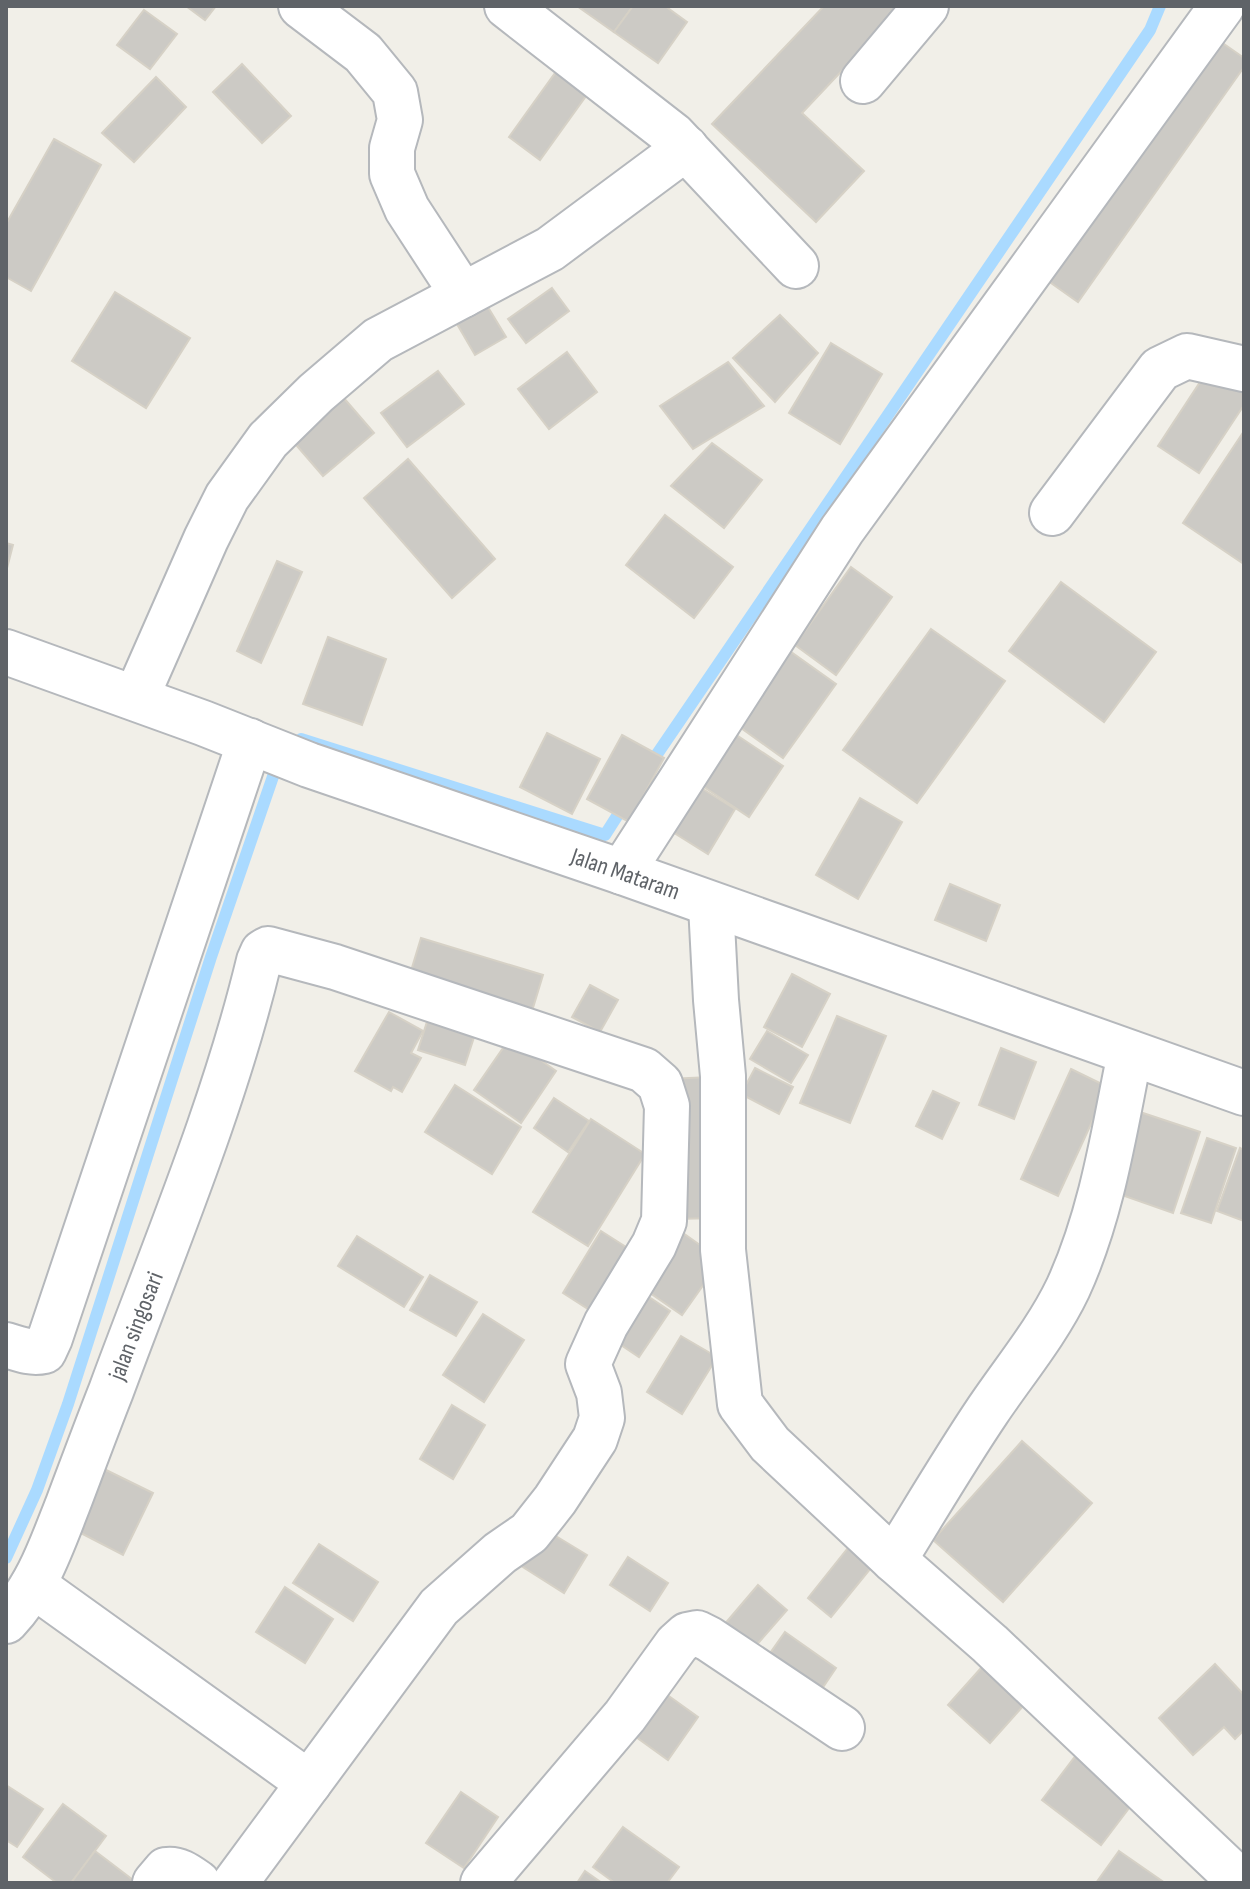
<svg xmlns="http://www.w3.org/2000/svg" width="1250" height="1889" font-family="'Sofia Sans Condensed',sans-serif">
  <rect width="100%" height="100%" fill="#f1efe8"/>
  <g fill="none" stroke-linecap="round" stroke-linejoin="round">
    <g stroke="#aadaff" stroke-width="12">
      <path d="M301 739 605 835 626 802"/>
      <path d="M649 766 1150 30 1160 6"/>
      <path d="M6 1558 37 1490 68 1404 211 957 279 759"/>
    </g>
  </g>
  <g fill="#cccac5" stroke="#d6d1c6" stroke-width="2">
    <path d="M186 6H216L205 20Z"/>
    <path d="M577 6H633L614 32Z"/>
    <path d="M633 6H665L687 22 658 63 614 32Z"/>
    <path d="M824 6H903L802 113 864 171 816 222 712 124Z"/>
    <path d="M144 10 177 34 150 69 117 45Z"/>
    <path d="M1214 37 1244 58V67L1078 302 1044 278Z"/>
    <path d="M563 62 594 85 540 160 509 137Z"/>
    <path d="M242 64 291 116 262 143 213 92Z"/>
    <path d="M156 77 186 107 134 162 102 133Z"/>
    <path d="M54 139 101 165 31 291 6 277V224Z"/>
    <path d="M552 288 569 311 526 343 508 319Z"/>
    <path d="M115 292 190 338 146 408 72 361Z"/>
    <path d="M480 294 506 337 475 355 450 312Z"/>
    <path d="M780 315 818 353 775 402 733 358Z"/>
    <path d="M831 343 882 374 840 444 789 413Z"/>
    <path d="M567 352 597 392 549 429 518 389Z"/>
    <path d="M728 362 764 406 693 449 660 406Z"/>
    <path d="M1210 367 1244 389V405L1199 473 1158 446Z"/>
    <path d="M438 371 464 404 407 447 381 413Z"/>
    <path d="M336 389 374 433 323 476 285 432Z"/>
    <path d="M1244 431V564L1183 523Z"/>
    <path d="M712 443 762 480 724 528 671 486Z"/>
    <path d="M408 459 495 559 452 598 364 498Z"/>
    <path d="M665 515 733 567 694 618 626 565Z"/>
    <path d="M6 543 13 545 6 572Z"/>
    <path d="M277 561 302 572 261 663 237 651Z"/>
    <path d="M851 567 892 597 836 675 795 645Z"/>
    <path d="M1061 582 1156 652 1104 722 1009 651Z"/>
    <path d="M931 629 1005 681 917 803 843 750Z"/>
    <path d="M328 637 386 659 362 725 303 704Z"/>
    <path d="M787 649 836 684 783 758 734 723Z"/>
    <path d="M729 730 783 766 749 817 695 781Z"/>
    <path d="M547 733 600 759 572 814 520 787Z"/>
    <path d="M622 735 664 758 629 822 587 799Z"/>
    <path d="M698 786 735 809 708 854 671 831Z"/>
    <path d="M860 798 902 822 858 899 816 875Z"/>
    <path d="M950 884 1000 905 986 941 935 920Z"/>
    <path d="M421 938 543 975 529 1021 407 984Z"/>
    <path d="M792 974 830 994 802 1047 764 1027Z"/>
    <path d="M590 985 618 1000 600 1032 572 1017Z"/>
    <path d="M432 1006 479 1022 465 1065 418 1050Z"/>
    <path d="M389 1012 423 1031 411 1053 421 1058 402 1092 393 1087 391 1091 355 1071Z"/>
    <path d="M837 1016 886 1036 850 1123 800 1103Z"/>
    <path d="M767 1031 808 1055 791 1083 750 1059Z"/>
    <path d="M510 1038 556 1071 521 1123 474 1090Z"/>
    <path d="M1001 1048 1036 1062 1014 1119 979 1105Z"/>
    <path d="M755 1068 793 1087 779 1114 741 1094Z"/>
    <path d="M1071 1069 1108 1087 1058 1196 1021 1179Z"/>
    <path d="M710 1077 718 1218 674 1219 668 1079Z"/>
    <path d="M455 1085 521 1127 492 1174 425 1132Z"/>
    <path d="M933 1091 959 1103 942 1139 916 1126Z"/>
    <path d="M554 1098 589 1121 568 1152 534 1128Z"/>
    <path d="M1140 1112 1200 1132 1173 1213 1113 1192Z"/>
    <path d="M591 1119 645 1154 588 1246 533 1212Z"/>
    <path d="M1207 1138 1236 1148 1211 1223 1181 1213Z"/>
    <path d="M1240 1148 1244 1150V1221L1217 1211Z"/>
    <path d="M676 1228 721 1260 682 1315 637 1284Z"/>
    <path d="M601 1231 637 1254 599 1316 563 1293Z"/>
    <path d="M357 1236 423 1277 404 1307 338 1266Z"/>
    <path d="M430 1275 477 1302 456 1336 410 1310Z"/>
    <path d="M634 1287 670 1311 639 1357 603 1333Z"/>
    <path d="M483 1314 524 1340 484 1402 443 1375Z"/>
    <path d="M681 1336 717 1357 682 1414 647 1392Z"/>
    <path d="M452 1405 485 1425 453 1479 420 1459Z"/>
    <path d="M1022 1441 1092 1503 1003 1602 933 1540Z"/>
    <path d="M102 1468 153 1493 123 1555 73 1529Z"/>
    <path d="M541 1527 587 1555 564 1593 518 1564Z"/>
    <path d="M856 1538 880 1557 831 1617 808 1598Z"/>
    <path d="M319 1544 378 1582 353 1621 293 1583Z"/>
    <path d="M628 1557 668 1583 650 1611 610 1585Z"/>
    <path d="M758 1585 787 1610 747 1656 718 1632Z"/>
    <path d="M285 1587 333 1619 305 1663 256 1632Z"/>
    <path d="M785 1632 836 1668 813 1702 761 1666Z"/>
    <path d="M990 1658 1032 1696 990 1743 948 1705Z"/>
    <path d="M1215 1664 1244 1695V1730L1235 1739 1224 1727 1193 1755 1159 1718Z"/>
    <path d="M666 1694 698 1717 668 1760 636 1737Z"/>
    <path d="M1080 1750 1139 1795 1101 1845 1042 1800Z"/>
    <path d="M6 1785 43 1809 17 1847 6 1840Z"/>
    <path d="M461 1792 498 1817 464 1868 426 1843Z"/>
    <path d="M63 1804 106 1836 71 1883H57L23 1857Z"/>
    <path d="M623 1827 679 1867 667 1883H615L593 1867Z"/>
    <path d="M95 1851 133 1880 131 1883H71Z"/>
    <path d="M1119 1851 1165 1883H1096Z"/>
    <path d="M585 1871 602 1883H577Z"/>
  </g>
  <g fill="none" stroke-linecap="round" stroke-linejoin="round">
    <defs>
      <g id="minor">
        <path d="M301 6 363 53 395 92 400 120 392 148V174L407 209 463 295"/>
        <path d="M507 6 673 135 796 266"/>
        <path d="M863 81 926 6"/>
        <path d="M1052 513 1160 369 1187 356 1244 369"/>
        <path id="s1" d="M6 652 203 723 309 765 622 872 1244 1093"/>
        <path d="M136 698 206 539 227 497 268 440 316 393 378 340 550 249 686 148"/>
        <path d="M622 872 842 530 1222 6"/>
        <path d="M711 905 716 1000 723 1076V1250L740 1404 770 1444 894 1560 990 1644 1242 1883"/>
        <path d="M6 1345C19 1349 31 1354 44 1351L50 1338 250 741"/>
        <path d="M894 1560C925 1510 955 1459 988 1410 1015 1370 1047 1332 1068 1288 1102 1214 1114 1132 1130 1053"/>
        <path d="M33 1585 309 1783"/>
        <path id="s2" d="M6 1621C38 1587 51 1547 68 1504 82 1467 96 1429 111 1391 163 1250 224 1107 259 961L263 952 268 949 335 967 644 1070 660 1084 667 1106 664 1221 654 1245 606 1324 588 1364 599 1393 602 1418 595 1439 555 1500 529 1533 500 1553 439 1607 235 1883"/>
        <path d="M155 1883 166 1870C178 1868 188 1876 198 1883"/>
        <path d="M483 1883 625 1716 677 1644 687 1635 697 1633 709 1639 842 1728"/>
      </g>
    </defs>
    <use href="#minor" stroke="#b5b8bc" stroke-width="48"/>
    <use href="#minor" stroke="#fff" stroke-width="44"/>
  </g>
  <g text-anchor="middle" dominant-baseline="central" stroke-width="8" stroke-linejoin="round" paint-order="stroke">
    <g font-size="24" fill="#5f6368" stroke="#fff">
      <text stroke="none"><textPath href="#s1" startOffset="658">Jalan Mataram</textPath></text>
      <text stroke="none"><textPath href="#s2" startOffset="324">jalan singosari</textPath></text>
    </g>
  </g>
  <rect width="1250" height="1889" fill="none" stroke="#5f6368" stroke-width="16"/>
</svg>
